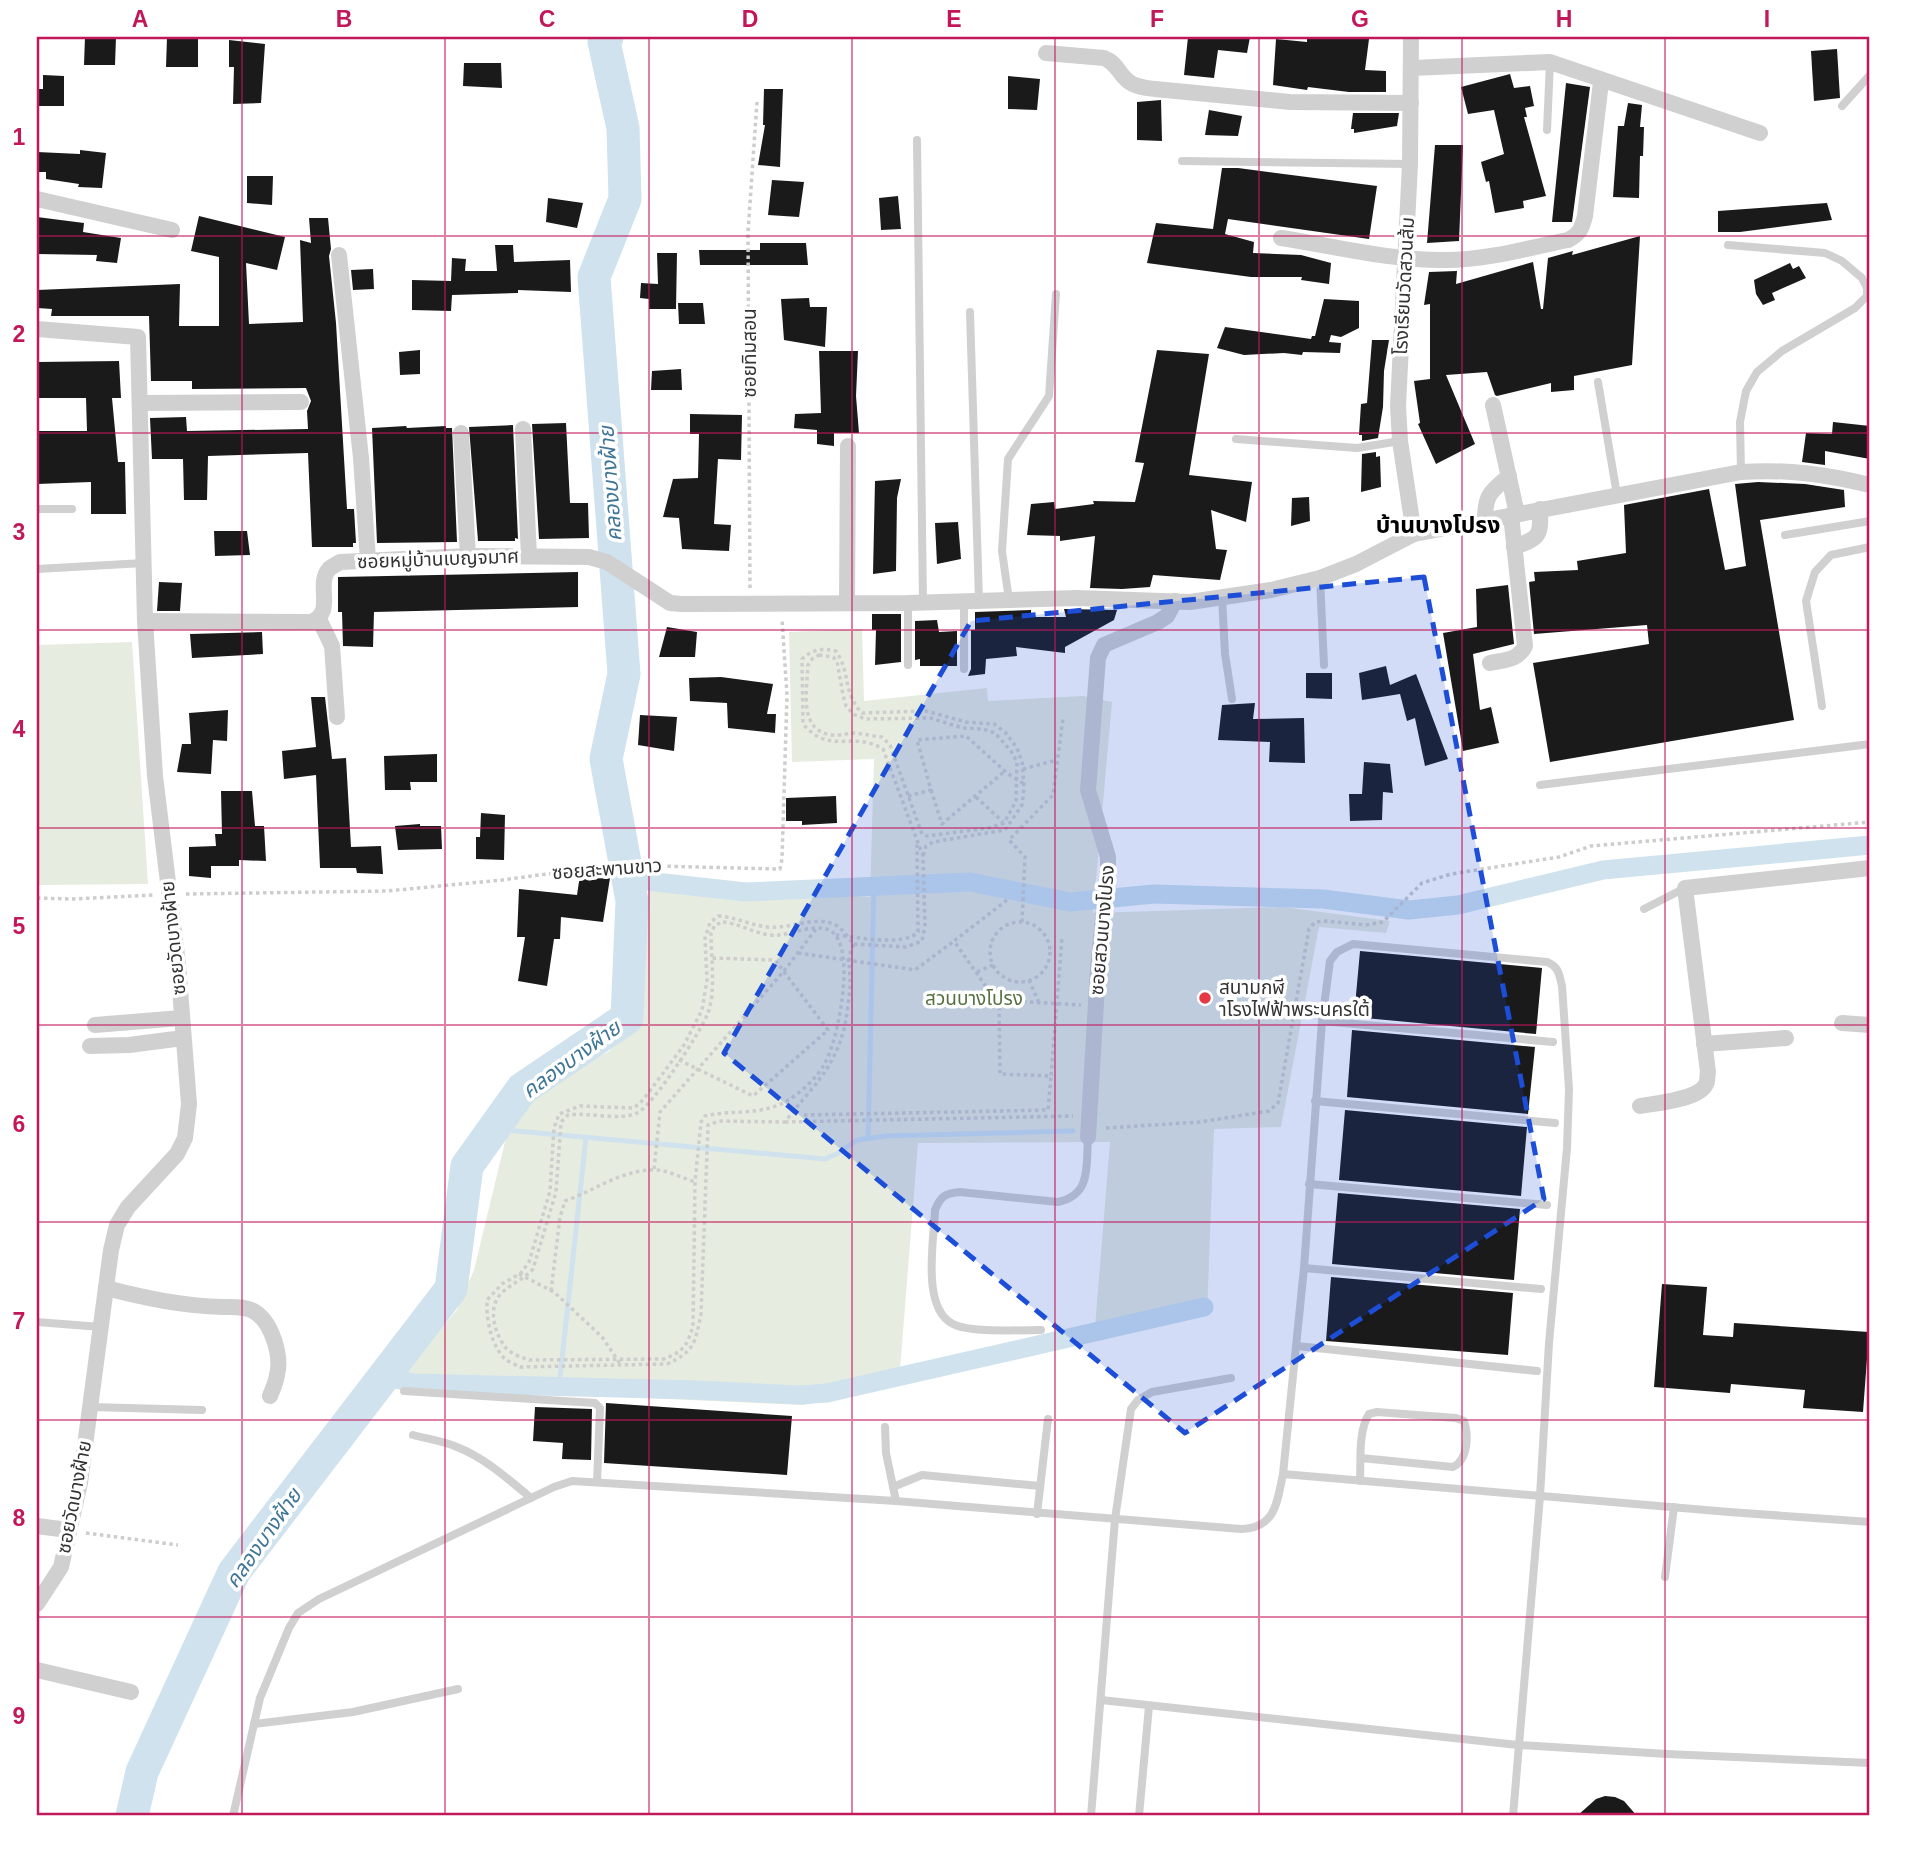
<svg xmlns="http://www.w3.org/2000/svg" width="1907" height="1853" font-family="Arial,'Noto Sans Thai',sans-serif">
  <rect width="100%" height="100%" fill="#fff"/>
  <g fill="#e6ecdf">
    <path d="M862 629 864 701 987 688 988 701 1083 696 1112 702 1093 913 1283 907 1390 921 1386 933 1319 927 1281 1127 1214 1129 1207 1314 1094 1340 1110 1142 918 1143 899 1382 803 1405 391 1387 457 1310 474 1270 512 1113 546 1082 608 1052 633 1029 649 884 870 897 874 759 792 762 789 632Z"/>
    <path d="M132 642 148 884 37 885V645Z"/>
  </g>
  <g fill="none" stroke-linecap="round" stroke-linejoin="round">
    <g stroke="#cfe2ee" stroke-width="5">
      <path d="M493 1129 825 1159 837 1154 857 1140 886 1136 1073 1131"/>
      <path d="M868 1139 874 885"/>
      <path d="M559 1387 586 1137"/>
    </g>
    <g stroke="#cfe2ee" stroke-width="19">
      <path d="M628 879 746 892 970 882 1070 902 1154 894 1323 899 1409 910 1458 905 1603 870 1870 845"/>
      <path d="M382 1376 414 1383 696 1390 800 1395 827 1393 1204 1307"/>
    </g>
    <path stroke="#cfe2ee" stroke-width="33" d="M132 1816 142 1772 234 1572 451 1289 467 1166 522 1089 627 1018 632 901 606 759 624 674 594 277 625 199 623 128 604 42 607 37"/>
  </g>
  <g fill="#1a1a1a">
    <path d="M85 37H116L115 65H84Z"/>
    <path d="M167 37H198V67H166Z"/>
    <path d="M1188 37H1250L1247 53 1218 50 1214 78 1184 75Z"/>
    <path d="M1307 37H1350L1369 39 1365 70 1386 71V92H1349L1308 87 1307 90 1273 85 1276 39 1307 42Z"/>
    <path d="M229 40 265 44 261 103 233 104 234 67H229Z"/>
    <path d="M1837 49 1840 98 1814 101 1811 51Z"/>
    <path d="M464 63H501L502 88 463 86Z"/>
    <path d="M1510 74 1514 88 1530 86 1534 106 1525 108 1527 117H1524L1546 196 1523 201 1524 208 1495 213 1489 181 1486 182 1481 162 1504 154 1494 110 1468 114 1461 87Z"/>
    <path d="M43 75 64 76V106H37V89H43Z"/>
    <path d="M1008 76 1040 79 1037 110 1008 109Z"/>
    <path d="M1566 83 1590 87 1572 222H1552Z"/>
    <path d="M764 89H783L780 167 758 165 765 125H763Z"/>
    <path d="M1161 100 1162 141 1137 140V102Z"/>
    <path d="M1628 103 1642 105 1640 127H1644L1643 156H1640L1639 198 1613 197 1618 126H1624Z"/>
    <path d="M1209 110 1242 116 1238 136 1205 135Z"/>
    <path d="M1353 113H1399L1397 126 1354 133V129H1351Z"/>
    <path d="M1435 145H1463L1459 241 1427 243Z"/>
    <path d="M80 150 106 153 102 188 78 187 79 184 46 179V172H37V152L80 154Z"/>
    <path d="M1222 168H1238L1377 186 1369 239 1228 219 1225 234 1254 242 1253 253 1301 255 1331 263 1329 284 1301 280 1302 277H1251L1147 263 1156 223 1213 229Z"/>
    <path d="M247 176H273L272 205 247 203Z"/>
    <path d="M772 180 804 182 799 217 768 215Z"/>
    <path d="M898 196 901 229 881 230 879 198Z"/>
    <path d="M548 198 583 203 577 228 546 222Z"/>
    <path d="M1827 203 1832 220 1740 232H1718V211Z"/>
    <path d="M199 216 285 237 277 270 246 263 249 324 303 322 300 240 311 243 309 218H328L331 249 329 256 336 323 347 509H354L356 543H353V547H312L308 453 208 456 207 500H184L183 459H152L150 418 186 417 187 431 308 429 307 411 311 401 306 388 192 389V381H151L149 316H51L52 309 37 308V290L180 284 179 326H219V257L191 251Z"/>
    <path d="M37 217 84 223 83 232 121 238 117 263 96 261 97 255 37 254Z"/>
    <path d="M1640 236 1632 365 1574 376V390L1551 392V383L1497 396 1495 395 1487 372 1446 375 1475 444 1436 464 1418 424 1420 423 1414 381 1430 379V304L1424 305 1429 272 1457 271 1456 284 1533 262 1541 309H1543L1548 258 1573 251 1572 255Z"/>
    <path d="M760 243H806L808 265H700L699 250H760Z"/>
    <path d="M495 245H513L514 262 570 260 571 292 518 290V293L452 295 451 311 412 310V280L451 281 452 258 466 259 465 271H497Z"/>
    <path d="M657 253H677L676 309H649V299L640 298 641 283 658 284Z"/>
    <path d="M1790 263 1793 269 1799 266 1806 278 1772 293 1775 300 1763 305 1756 294 1754 280Z"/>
    <path d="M373 269 374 289 353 290 351 270Z"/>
    <path d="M809 298 810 307H827L825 347 784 340 781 299Z"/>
    <path d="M1324 299 1359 301V328L1341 337 1331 335 1329 342 1341 343 1340 353 1303 352 1302 355 1284 353 1244 355 1217 348 1225 327 1311 339 1312 336H1315Z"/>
    <path d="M678 303H703L705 324H679Z"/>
    <path d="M1372 340H1389L1384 371 1383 407 1378 438 1362 441V435H1359L1361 404 1367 403Z"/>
    <path d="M420 350V374L400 375 399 352Z"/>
    <path d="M1157 350 1209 354 1189 475 1252 482 1246 522 1211 510 1216 549 1227 550 1220 580 1153 575 1150 587 1122 589 1090 588 1095 536 1060 541V536L1027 535 1031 504 1054 502 1055 509 1094 504 1093 501 1135 502 1144 463 1135 462Z"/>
    <path d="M819 351H858L856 396 859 433H834V446L817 444V430L794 428 795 414 821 413Z"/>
    <path d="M119 361 121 398H112L118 462H125L126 514H91V482L37 484V431H87L86 398H37V362Z"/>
    <path d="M681 369 682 390H651L652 371Z"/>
    <path d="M690 414 742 415 741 460 718 459 714 524 731 525 729 551 682 549 679 518 663 517 673 479 698 478 699 434H690Z"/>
    <path d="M1833 422 1870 426V459L1825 451V465L1802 462 1806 433 1832 434Z"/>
    <path d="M566 423 570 503H588L589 538 539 539 532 424Z"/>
    <path d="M513 425 518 539 515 538V541H478L469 427Z"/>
    <path d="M406 426 407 428 446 426V428H452L457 542 377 543 372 428Z"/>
    <path d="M1376 452V457L1380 456 1381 487 1361 492 1362 454Z"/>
    <path d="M901 479 897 498 896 571 873 574 875 481Z"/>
    <path d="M1758 482 1805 484 1844 490 1845 507 1760 520 1794 720 1550 762 1533 663 1649 644 1647 625 1534 634 1529 582 1535 581 1534 572 1578 570 1577 561 1626 553 1624 505 1709 489 1725 570 1746 566 1735 484Z"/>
    <path d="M1309 497 1310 521 1291 526 1292 498Z"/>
    <path d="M958 522 961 559 937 564 935 523Z"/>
    <path d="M214 531H247L250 555 215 556Z"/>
    <path d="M578 572V607L374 612 373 647 343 646 342 612H338V577Z"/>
    <path d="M159 582 182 583 180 611H157Z"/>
    <path d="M1508 585 1514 644 1473 654 1480 710 1491 707 1499 743 1463 751 1443 633 1477 627 1476 589Z"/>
    <path d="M1064 609 1117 610 1114 620 1065 647V653L1016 647 1017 656 986 659 985 674 968 676 971 669V630H975V612L1031 610V617H1066Z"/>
    <path d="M872 614H901V662L875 665 876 630H872Z"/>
    <path d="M937 620 939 632 957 631V666H920V659L915 660V621Z"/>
    <path d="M667 627 697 632 695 657H659Z"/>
    <path d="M262 632 263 654 192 658 190 634Z"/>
    <path d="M1386 666 1390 685 1416 674 1448 759 1425 766 1415 718 1407 721 1400 694 1362 700 1359 673Z"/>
    <path d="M1306 673H1332V699L1306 698Z"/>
    <path d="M721 677 773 684 767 714H776L775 733 728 728 727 703 690 701 689 678Z"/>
    <path d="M311 697H325L332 759 346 758 351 847 381 846 383 874 357 873 356 868H320L316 775 284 779 282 751 316 747Z"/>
    <path d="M1255 703 1253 719 1304 718 1305 763 1269 762 1270 742 1218 740 1222 705Z"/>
    <path d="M228 710 227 741 213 740 211 774 177 772 182 744H191L189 713Z"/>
    <path d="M640 715 677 717 674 751 638 745Z"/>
    <path d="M437 754V782H410L411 790H385L384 756Z"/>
    <path d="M1364 762 1390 764 1393 793 1383 792 1382 820 1350 821 1349 794H1362Z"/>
    <path d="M221 791H252L255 826H264L266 861 239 860V866H211V878L189 876V847L216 846 215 834H222Z"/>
    <path d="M836 796 837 823 802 825V821H786V798Z"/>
    <path d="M481 813 505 815 504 860 476 859V837H480Z"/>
    <path d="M420 824V826H441L442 849 398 850 395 826Z"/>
    <path d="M580 875 610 878 603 922 561 917 560 939H554L547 986 518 981 525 937H517L519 889 577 895Z"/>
    <path d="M1360 951 1542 968 1536 1034 1354 1017Z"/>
    <path d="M1352 1030 1535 1047 1528 1114 1347 1097Z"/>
    <path d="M1345 1110 1527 1127 1521 1196 1339 1180Z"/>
    <path d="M1338 1193 1520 1209 1514 1280 1332 1264Z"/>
    <path d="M1331 1277 1513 1293 1508 1355 1326 1341Z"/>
    <path d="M1662 1284 1707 1287 1703 1335 1733 1337 1734 1323 1869 1332 1863 1412 1803 1408 1805 1390 1731 1384 1730 1393 1654 1387Z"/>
    <path d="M606 1403 792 1416 787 1475 604 1463Z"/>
    <path d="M535 1407 592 1409 591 1460 562 1459 563 1443 533 1441Z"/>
    <path d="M1605 1796 1615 1797 1624 1801 1637 1816H1577L1596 1799Z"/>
  </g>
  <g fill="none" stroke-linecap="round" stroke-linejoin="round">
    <g stroke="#cdcdcd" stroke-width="3.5" stroke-dasharray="3.5 3.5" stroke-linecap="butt">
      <path d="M750 588 748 232 757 102"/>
      <path d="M819 655 833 657 837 661 843 695 846 706 853 714 865 719 930 718 963 728 983 729 995 733 1011 751 1017 762 1016 801 1004 823 989 828 927 836 922 834 890 745 882 737C873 736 864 734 855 733 847 733 840 736 832 735 798 731 807 690 808 665L812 659Z"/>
      <path d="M1023 769 1057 760"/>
      <path d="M931 790 942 824 1005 771"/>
      <path d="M908 796 931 790 917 740 966 736 1007 773 1024 784"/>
      <path d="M976 797 1003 822"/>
      <path d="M186 894 387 891 502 880 614 865 780 869 782 859 787 695 782 619"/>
      <path d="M37 898 72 899 154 895"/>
      <path d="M1007 900 954 941 999 1005 1000 1074 1051 1076 1062 938"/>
      <path d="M718 916C736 917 750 925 767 927 790 930 818 913 839 927 844 931 849 939 854 944 846 956 851 973 850 987 849 999 847 1013 845 1025 834 1071 812 1086 785 1122L719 1121 708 1125 701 1314C695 1343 695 1351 667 1364L520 1367C516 1365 509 1362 505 1359 491 1345 486 1319 487 1300L502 1284 521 1273 529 1262 550 1191 554 1128 559 1114 580 1106 634 1108 643 1100 684 1045 702 1010 707 980 705 938 710 923Z"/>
      <path d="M723 922C743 924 759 937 779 935 795 933 817 923 831 931 857 948 838 1040 825 1063 816 1079 800 1094 783 1103 760 1115 730 1110 705 1116L701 1122 695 1182 693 1327C686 1347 684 1351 664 1359L529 1360C521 1357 511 1354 505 1347 495 1333 488 1311 499 1296 508 1285 523 1280 533 1269L556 1192 561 1122 568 1115C588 1112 620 1121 637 1113 653 1106 701 1031 708 1013 716 990 711 958 711 933L715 925Z"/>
      <path d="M1022 922 1025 857 1009 840 1053 795 1063 718"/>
      <circle cx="1020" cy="952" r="30"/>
      <path d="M836 935C857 937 904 947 918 932L917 843"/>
      <path d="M854 944 906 947 922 941 925 926 923 856 883 749C852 730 831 756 803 724L802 659C813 649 822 648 836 651 851 673 842 692 862 713L926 711 966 722 994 724 1005 732 1017 748 1022 762 1024 787 1022 805 1005 830 933 842 926 846 923 856"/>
      <path d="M798 953 915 970 954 941"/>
      <path d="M977 972 993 965"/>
      <path d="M1029 980 1039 1003"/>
      <path d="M995 1000 1081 1005"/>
      <path d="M679 1060 753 1096 828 1030 775 960 711 958"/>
      <path d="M804 1115 1048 1110 1051 1076"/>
      <path d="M785 1122 1073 1116"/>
      <path d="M1106 1128 1200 1122 1269 1111 1278 1103 1309 929 1315 922 1326 921 1366 925 1383 922 1422 883 1451 874 1559 857 1591 846 1870 822"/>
      <path d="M654 1169 660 1112 784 971 816 929"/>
      <path d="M519 1274 554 1292 602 1337 621 1365"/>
      <path d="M551 1291 560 1217 565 1201C593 1191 622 1170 653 1170 665 1169 682 1178 695 1182"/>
      <path d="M86 1533 178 1545"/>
    </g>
    <g stroke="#d0d0d0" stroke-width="8">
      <path d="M1842 106 1870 75"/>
      <path d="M1547 130 1550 62"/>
      <path d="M917 140 923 603"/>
      <path d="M1182 161 1410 164"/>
      <path d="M1728 245 1825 253 1842 261 1862 278 1867 288V296L1855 308 1782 351 1757 372 1746 391 1740 422 1741 472"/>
      <path d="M970 312 979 600"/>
      <path d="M1598 382 1617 495"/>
      <path d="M1236 439 1357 448 1400 441"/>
      <path d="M37 509H72"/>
      <path d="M1785 535 1870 521"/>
      <path d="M37 569 144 563"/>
      <path d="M1320 578 1324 665"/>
      <path d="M1222 597 1225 654 1232 699"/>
      <path d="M1009 600 1002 551 1008 459 1049 396 1056 294"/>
      <path d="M964 602V669"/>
      <path d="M908 665V603"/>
      <path d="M1822 706 1806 601 1815 572 1831 555 1870 547"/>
      <path d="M1540 785 1870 744"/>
      <path d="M1644 909 1685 888"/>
      <path d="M1322 1021 1553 1042"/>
      <path d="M1315 1101 1555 1123"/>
      <path d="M1309 1184 1547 1205"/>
      <path d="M1304 1268 1541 1289"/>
      <path d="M37 1322 101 1327"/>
      <path d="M1041 1330C1020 1330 970 1333 953 1324 921 1308 934 1240 935 1210 940 1197 945 1193 960 1192L1058 1202C1092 1195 1086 1165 1088 1137"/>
      <path d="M1297 1346 1537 1371"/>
      <path d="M404 1391 595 1403 600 1408 597 1482"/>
      <path d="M90 1407 202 1410"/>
      <path d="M885 1427 886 1453 896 1501"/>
      <path d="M413 1435C428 1439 443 1441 457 1447 485 1458 508 1479 531 1498"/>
      <path d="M1283 1474 1304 1268 1322 1021 1330 961 1337 952 1353 944 1547 962C1559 967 1559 974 1562 986L1569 1089 1567 1148 1549 1343 1540 1496 1513 1816"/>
      <path d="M1360 1481C1361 1461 1358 1431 1369 1414L1377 1412 1456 1418 1464 1421C1469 1435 1468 1460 1453 1467L1361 1458"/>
      <path d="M893 1487 922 1475 1040 1486"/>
      <path d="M1037 1514 1048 1419"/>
      <path d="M1665 1577 1674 1507"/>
      <path d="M1101 1700 1518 1745 1667 1754 1870 1763"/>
      <path d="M254 1724 353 1712 458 1689"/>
      <path d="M233 1816 260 1698 289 1628 298 1613 319 1599 554 1487 572 1481 896 1501 1241 1529C1276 1528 1277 1502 1283 1474L1729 1512 1870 1522"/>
      <path d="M1091 1816 1115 1519 1131 1409 1138 1400 1152 1392 1231 1378"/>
      <path d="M1139 1816 1149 1706"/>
    </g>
    <g stroke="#d0d0d0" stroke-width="16">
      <path d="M1411 37 1410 164 1398 406 1400 441 1414 534"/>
      <path d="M1046 53 1104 58C1117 63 1118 73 1128 81 1135 87 1146 88 1155 89L1290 102 1411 103"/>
      <path d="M1412 68 1550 62 1760 133"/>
      <path d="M37 199 172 230"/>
      <path d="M1281 238C1333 246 1394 261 1446 260 1487 260 1528 248 1568 240 1580 234 1582 228 1585 216L1601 82"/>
      <path d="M339 255 361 458 368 560"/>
      <path d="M37 329 138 337 145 621 155 776 178 964 189 1104 185 1138 177 1154 128 1207 117 1225 111 1250 80 1483 61 1567 37 1604"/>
      <path d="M140 403 301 402"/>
      <path d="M1493 405 1517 514"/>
      <path d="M523 429 529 556"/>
      <path d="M461 433 468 556"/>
      <path d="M1485 520C1485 495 1490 492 1509 476"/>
      <path d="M1514 547C1540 538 1541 536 1540 509"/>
      <path d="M847 603 848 446"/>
      <path d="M319 619 332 646 337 717"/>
      <path d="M145 621 311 622C336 612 315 585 329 569 332 566 336 565 340 562L468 556 589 557 607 562 670 603 681 604 908 603 1077 598 1190 602 1271 590 1320 578 1356 564 1414 534 1741 472C1788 469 1824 474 1870 485"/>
      <path d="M1490 663C1504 660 1519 660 1525 646L1511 515"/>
      <path d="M1842 1023 1870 1025"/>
      <path d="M95 1025 181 1018"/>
      <path d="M1704 1044 1786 1038"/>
      <path d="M90 1046 129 1045 183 1038"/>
      <path d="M1640 1106C1656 1103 1699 1100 1706 1084 1708 1081 1707 1076 1708 1072L1685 888 1870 868"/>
      <path d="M1088 1137 1098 969 1108 868V857L1088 790 1098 658 1104 645 1158 622 1167 616 1175 601"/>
      <path d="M106 1288C145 1298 182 1306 223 1307 233 1307 246 1306 255 1312 272 1323 282 1356 277 1375 276 1382 273 1389 270 1396"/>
      <path d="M37 1526 68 1530"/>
      <path d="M37 1670 131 1692"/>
    </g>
  </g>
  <path fill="#1d4ed8" fill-opacity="0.2" stroke="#1d4ed8" stroke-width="5" stroke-dasharray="14 9" stroke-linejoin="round" d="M1424 577 1544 1199 1185 1433 724 1053 971 621Z"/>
  <path fill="none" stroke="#c2185b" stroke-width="2" stroke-opacity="0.55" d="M242 37V1816M445 37V1816M649 37V1816M852 37V1816M1055 37V1816M1259 37V1816M1462 37V1816M1665 37V1816M37 236H1870M37 433H1870M37 630H1870M37 828H1870M37 1025H1870M37 1222H1870M37 1420H1870M37 1617H1870"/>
  <circle fill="#e63946" stroke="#fff" stroke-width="2.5" cx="1205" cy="998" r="7"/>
  <g text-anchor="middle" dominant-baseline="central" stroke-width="7" stroke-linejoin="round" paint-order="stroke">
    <g font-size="19" fill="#333" stroke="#fff">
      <text transform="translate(1404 286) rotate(-87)">โรงเรียนวัดสวนส้ม</text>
      <text transform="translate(749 353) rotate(-90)">ซอยทิมสอน</text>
      <text transform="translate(438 559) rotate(-2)">ซอยหมู่บ้านเบญจมาศ</text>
      <text transform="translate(607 869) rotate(-4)">ซอยสะพานขาว</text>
      <text transform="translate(1102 930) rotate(-85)">ซอยสวนบางโปรง</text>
      <text transform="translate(173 938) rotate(-96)">ซอยวัดบางฝ้าย</text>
      <text transform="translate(74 1497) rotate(-79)">ซอยวัดบางฝ้าย</text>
    </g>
    <g font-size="19" fill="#333" stroke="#fff" text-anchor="start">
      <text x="1219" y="987">สนามกฬี<tspan x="1219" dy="22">าโรงไฟฟ้าพระนครใต้</tspan></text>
    </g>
    <g font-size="19" fill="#56703f" stroke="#fff">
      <text x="974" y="998">สวนบางโปรง</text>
    </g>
    <g font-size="21" font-style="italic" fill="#3f7597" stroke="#fff">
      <text transform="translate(610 484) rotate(-94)">คลองบางฝ้าย</text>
      <text transform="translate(571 1059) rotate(-36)">คลองบางฝ้าย</text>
      <text transform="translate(263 1538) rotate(-55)">คลองบางฝ้าย</text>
    </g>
    <g font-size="23" font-weight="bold" fill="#000" stroke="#fff">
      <text x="1438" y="525">บ้านบางโปรง</text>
    </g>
  </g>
  <rect width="1907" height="1853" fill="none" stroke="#ffffff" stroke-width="77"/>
  <rect x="38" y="38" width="1830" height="1776" fill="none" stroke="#c2185b" stroke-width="2.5"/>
  <g font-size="23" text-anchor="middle" font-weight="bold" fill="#c2185b">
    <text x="140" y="27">A</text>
    <text x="344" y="27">B</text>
    <text x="547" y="27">C</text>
    <text x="750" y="27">D</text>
    <text x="954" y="27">E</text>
    <text x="1157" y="27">F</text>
    <text x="1360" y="27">G</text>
    <text x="1564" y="27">H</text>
    <text x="1767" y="27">I</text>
    <text x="19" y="145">1</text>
    <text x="19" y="342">2</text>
    <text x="19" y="540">3</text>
    <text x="19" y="737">4</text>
    <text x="19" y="934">5</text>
    <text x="19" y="1132">6</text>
    <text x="19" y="1329">7</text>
    <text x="19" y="1526">8</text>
    <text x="19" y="1724">9</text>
  </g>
</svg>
